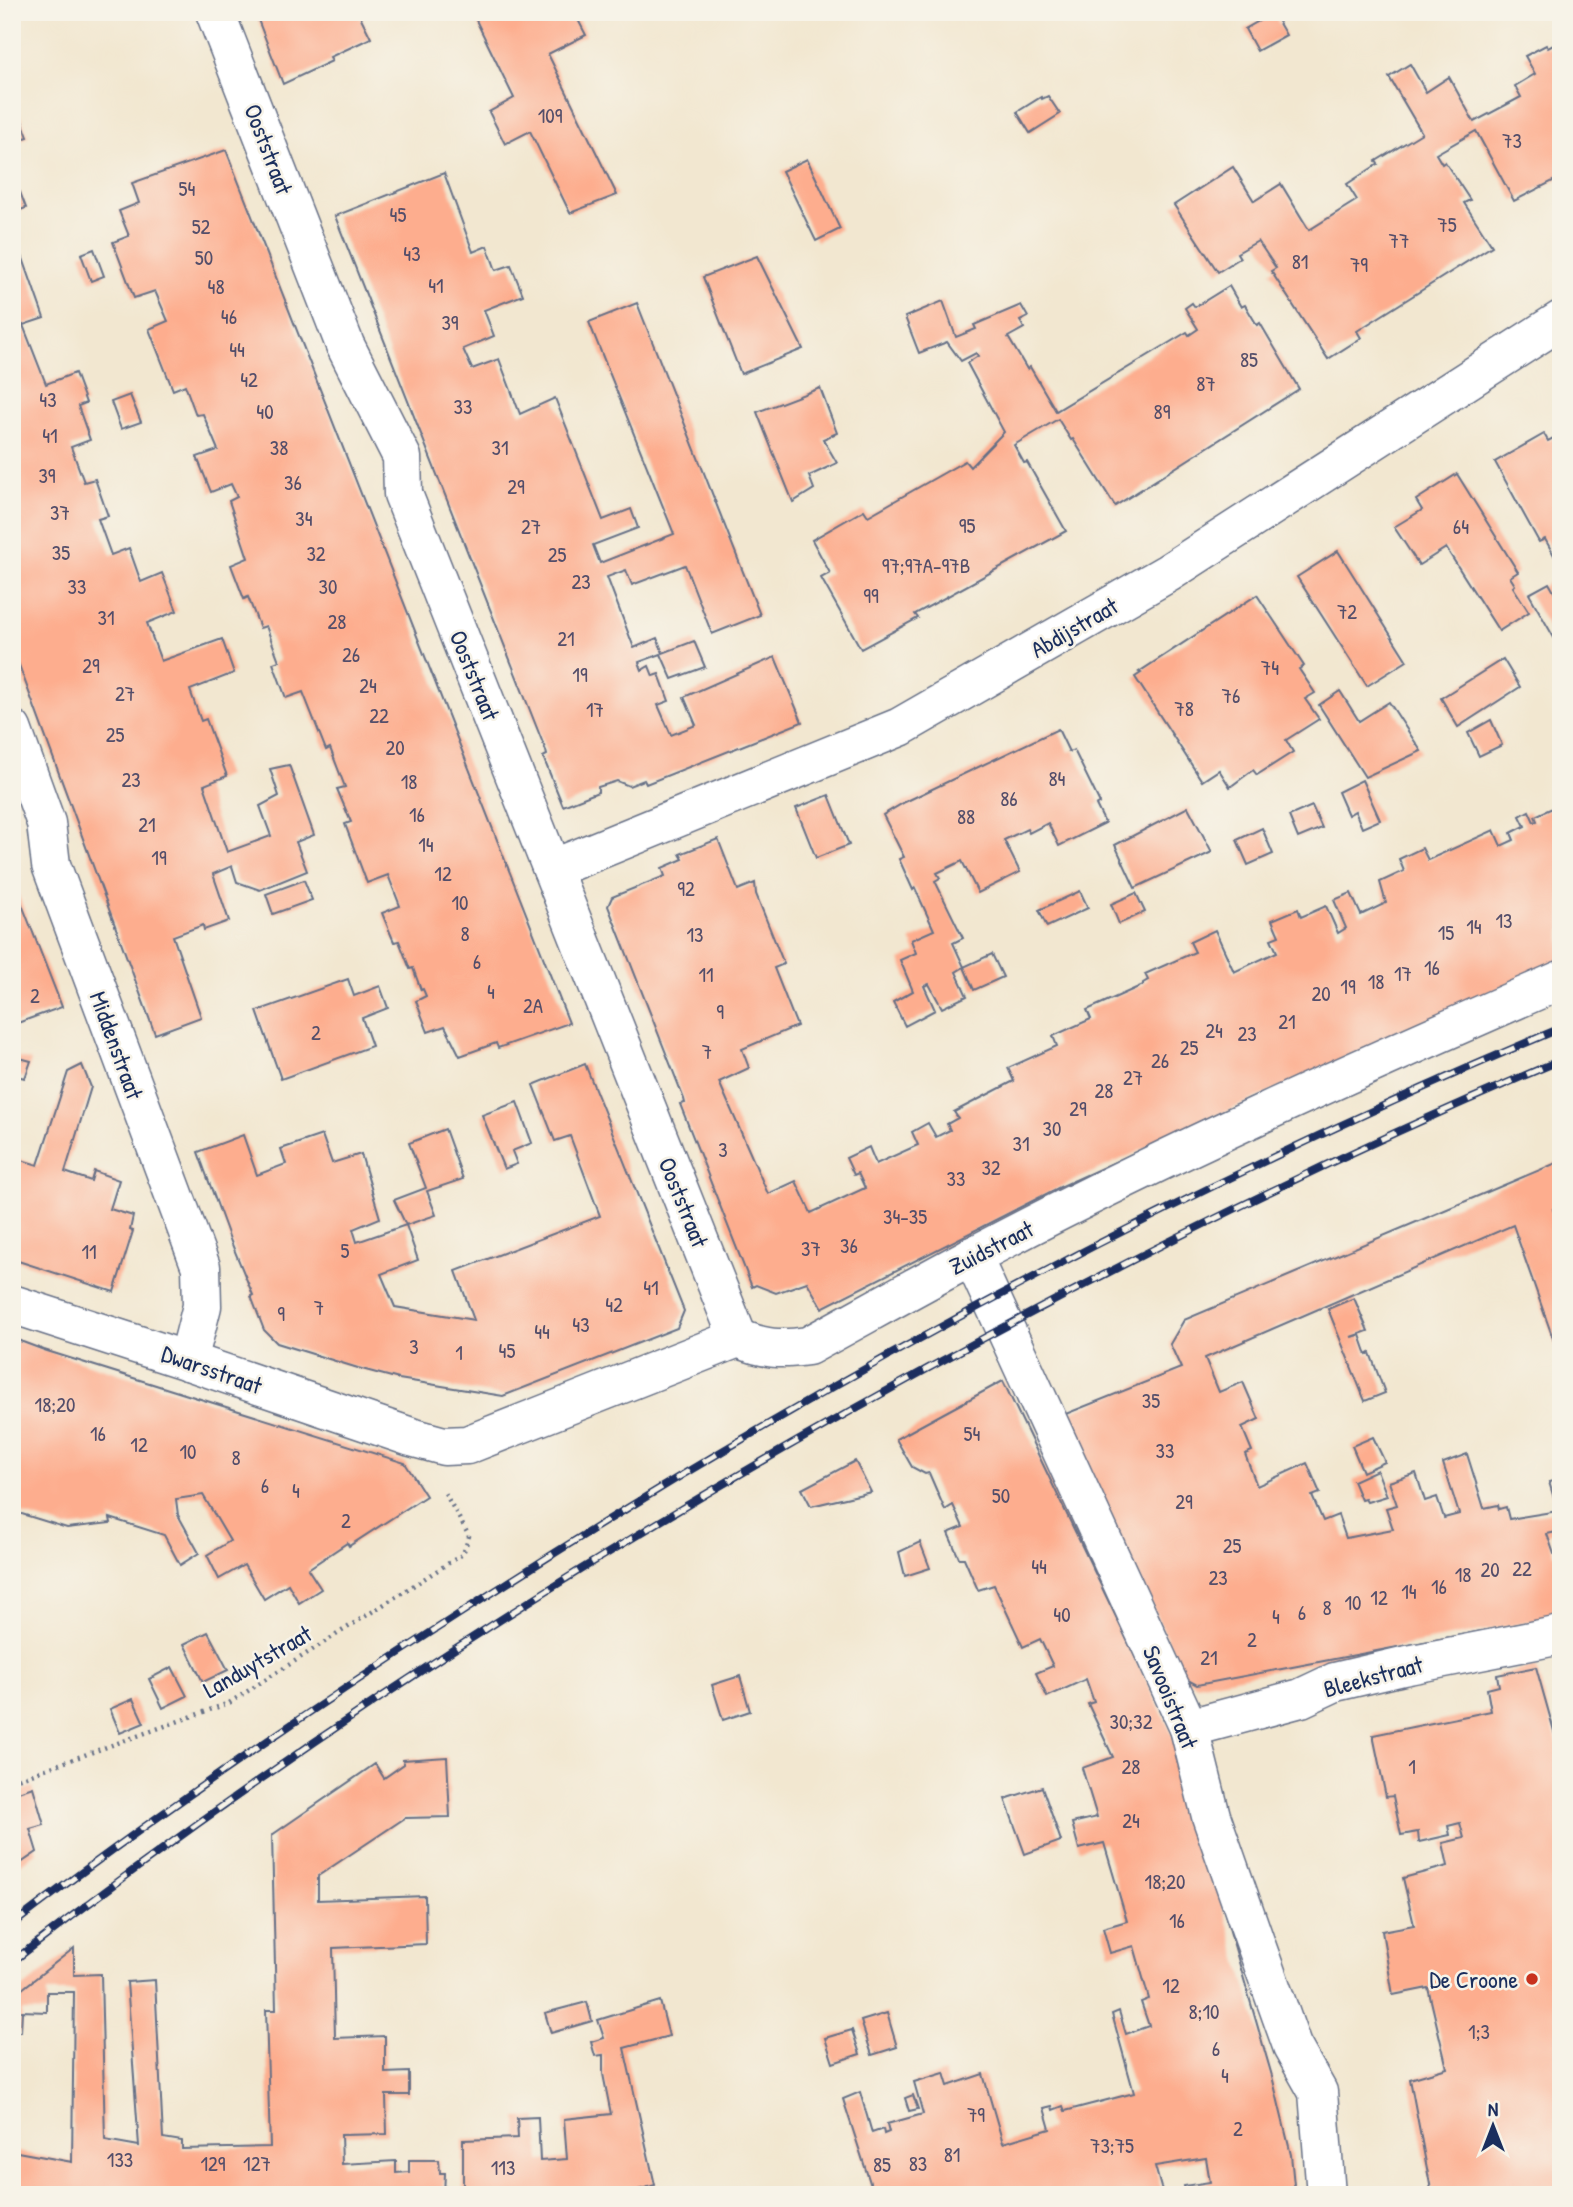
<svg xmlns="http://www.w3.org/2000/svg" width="1573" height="2207" font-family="'Patrick Hand',sans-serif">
  <rect width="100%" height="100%" fill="#f7f3e8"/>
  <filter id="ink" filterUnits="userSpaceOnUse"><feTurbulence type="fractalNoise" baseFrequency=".0143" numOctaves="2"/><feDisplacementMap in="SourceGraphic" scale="14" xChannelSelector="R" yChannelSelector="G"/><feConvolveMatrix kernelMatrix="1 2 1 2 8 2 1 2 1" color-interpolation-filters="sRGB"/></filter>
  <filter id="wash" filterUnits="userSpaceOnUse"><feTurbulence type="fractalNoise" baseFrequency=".00686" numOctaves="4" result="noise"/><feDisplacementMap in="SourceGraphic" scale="28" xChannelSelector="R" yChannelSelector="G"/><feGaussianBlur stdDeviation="1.57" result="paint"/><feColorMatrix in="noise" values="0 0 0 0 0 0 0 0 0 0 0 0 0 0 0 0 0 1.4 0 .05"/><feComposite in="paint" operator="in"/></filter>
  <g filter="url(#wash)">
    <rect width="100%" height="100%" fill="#f2e7d0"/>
    <g id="blocks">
      <g fill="#fdad8e">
        <path d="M255 12H358L371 38 330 57 332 61 283 84Z"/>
        <path d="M472 12H574L586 35 548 54 617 195 570 213 530 131 505 144 489 112 514 98Z"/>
        <path d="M1273 13 1286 35 1257 51 1245 29Z"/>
        <path d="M1561 41V177L1514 201 1476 131 1436 154 1442 164 1445 162 1470 200 1464 203 1492 246 1357 331 1361 338 1328 359 1271 271 1276 268 1258 241 1237 253 1240 258 1218 272 1174 205 1233 167 1254 201 1281 184 1309 230 1357 200 1347 184 1378 164 1376 161 1422 133 1389 77 1410 64 1426 92 1449 77 1474 122 1521 97 1515 86 1535 74 1525 56 1546 45 1548 48Z"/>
        <path d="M12 94 28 137 12 142Z"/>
        <path d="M1048 96 1060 114 1030 133 1017 112 1041 97 1042 99Z"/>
        <path d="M226 150 569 1023 498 1048 496 1043 460 1056 445 1026 428 1032 416 1001 426 996 423 989 421 990 413 968 410 969 399 941 394 942 382 913 400 906 388 875 367 883 345 824 351 822 337 789 345 787 330 748 326 750 303 692 286 698 273 663 279 661 266 626 260 628 248 597 244 599 231 565 248 558 229 501 237 497 231 484 211 492 197 457 218 450 203 414 196 415 185 385 173 390 149 329 168 321 155 291 134 298 113 242 129 236 119 211 139 203 132 183Z"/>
        <path d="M807 159 840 229 816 241 782 171Z"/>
        <path d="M444 173 473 252 487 246 496 270 511 265 523 295 484 310 494 336 463 349 472 369 499 359 520 414 555 398 603 520 631 509 638 528 593 545 600 563 674 534 589 322 637 303 760 615 712 634 685 565 632 585 626 570 607 577 634 648 657 638 663 653 694 641 705 667 672 679 661 654 639 662 642 670 649 666 653 676 659 674 669 701 658 705 671 735 696 725 684 697 775 657 802 722 646 784 644 780 629 786 617 781 598 787V792L563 806 543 757 547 755 546 751 335 216Z"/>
        <path d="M20 192 26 208 12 213V195Z"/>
        <path d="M13 230 44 318 23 325 46 384 75 373 86 403 78 406 90 440 71 447 84 482 95 479 108 516 98 519 111 555 129 548 141 582 162 573 177 611 147 623 161 661 222 639 234 673 190 690 201 721 206 719 227 776 204 785 227 852 271 836 260 806 279 796 270 769 289 765 314 835 296 842 307 871 260 890 237 882 232 866 213 874 229 921 204 930 203 925 173 936 201 1017 155 1034 12 646Z"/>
        <path d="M94 249 104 276 91 281 81 254Z"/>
        <path d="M757 256 803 349 741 374 703 277Z"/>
        <path d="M1229 286 1241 307 1245 305 1257 325 1260 323 1299 389 1115 506 1073 439 1071 440 1058 419 1014 445 1024 463 1027 462 1066 531 915 614 918 618 861 649 821 578 830 573 812 540 864 510 868 516 965 461 970 467 1004 432 967 363 978 356 976 353 961 361 947 342 919 353 905 317 943 301 956 337 976 329 974 325 1021 305 1028 317 1020 321 1024 328 1008 337 1027 369 1030 367 1056 411 1187 332 1189 335 1198 329 1185 308 1192 303 1195 307Z"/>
        <path d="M820 388 837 433 823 439 837 463 809 476 814 489 793 502 757 412Z"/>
        <path d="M130 395 141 422 121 429 111 402Z"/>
        <path d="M1544 434 1548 441 1561 434V554L1555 557 1545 539 1539 542 1495 462Z"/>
        <path d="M1457 474 1518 572 1510 577 1515 585 1513 587 1529 612 1499 631 1446 548 1419 565 1394 527 1422 510 1416 500Z"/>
        <path d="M1338 551 1407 661 1367 686 1297 577Z"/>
        <path d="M1549 583 1561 604V650L1529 594Z"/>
        <path d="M1257 595 1304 666 1299 669 1315 693 1305 699 1319 719 1286 740 1293 752 1257 775 1253 770 1230 787 1219 770 1202 781 1135 677 1141 673 1139 672Z"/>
        <path d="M1503 659 1520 687 1458 727 1441 698Z"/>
        <path d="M1340 691 1359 721 1389 702 1421 751 1365 777 1319 705Z"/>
        <path d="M1491 720 1502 745 1479 756 1468 733Z"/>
        <path d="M1058 729 1069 752 1074 750 1100 803 1096 805 1105 823 1059 846 1048 823 1029 833 1027 829 1004 840 1020 872 978 893 962 861 937 873 940 878 935 881 963 938 953 943 964 967 992 954 1003 977 974 990 964 967 956 972 967 996 942 1008 929 984 924 986 935 1010 905 1026 893 1002 913 991 900 960 916 953 911 940 934 930 915 888 913 890 899 859 904 857 883 815 905 802Z"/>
        <path d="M1362 780 1380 820 1362 828 1355 811 1348 815 1338 792Z"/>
        <path d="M829 795 849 845 816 858 796 808Z"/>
        <path d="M1561 804V960L1060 1187 822 1308 807 1282 776 1293 756 1285 752 1287 680 1104 685 1103 684 1099 608 906 612 897 665 876 662 868 683 859 680 854 718 839 738 890 755 883 756 894 784 964 774 968 797 1026 742 1049 749 1068 719 1082 768 1194 796 1181 811 1213 865 1188 858 1173 854 1175 846 1158 869 1147 876 1164 918 1145 912 1132 928 1123 936 1137 950 1130 947 1124 958 1118 954 1112 1014 1081 1008 1068 1057 1046 1053 1036 1091 1019 1087 1010 1143 985V983L1148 980 1145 974 1195 952 1190 942 1215 930 1234 972 1277 952 1271 939 1279 936 1272 920 1298 909 1301 917 1326 906 1338 933 1346 928 1334 900 1351 893 1361 915 1386 903 1380 882 1404 871 1399 859 1422 848 1428 860 1494 830 1501 846 1514 840 1511 833 1525 826 1520 816 1529 811 1534 822 1537 821 1535 816Z"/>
        <path d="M1312 806 1322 828 1298 838 1289 816Z"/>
        <path d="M1188 807 1212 852 1135 888 1115 845Z"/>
        <path d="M1262 828 1273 854 1248 865 1237 840Z"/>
        <path d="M12 879 62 1007 12 1025Z"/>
        <path d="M304 880 312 900 273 914 266 894Z"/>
        <path d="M1080 891 1088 908 1047 927 1039 910Z"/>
        <path d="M1136 893 1145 912 1119 924 1111 904Z"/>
        <path d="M348 979 354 996 380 986 388 1008 362 1018 372 1046 281 1079 257 1011Z"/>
        <path d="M12 1056 31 1061 25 1078 12 1075Z"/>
        <path d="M585 1064 684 1311 677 1328 503 1396 399 1379 358 1368 277 1343 264 1330 251 1296 253 1295 231 1242 198 1152 243 1135 257 1175 286 1164 281 1149 322 1135 332 1163 361 1154 380 1218 353 1229 357 1242 406 1225 418 1260 381 1274 395 1307 474 1320 456 1271 600 1216 570 1136 555 1141 533 1085Z"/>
        <path d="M82 1065 91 1087 65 1172 91 1181 94 1171 119 1180 110 1209 133 1216 130 1230 133 1231 114 1292 12 1259V1157L38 1165 68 1072Z"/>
        <path d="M517 1102 532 1143 512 1151 517 1164 504 1169 482 1115Z"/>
        <path d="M445 1129 463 1179 427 1191 436 1215 406 1225 394 1200 426 1188 409 1143Z"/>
        <path d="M1561 1161V1206L1553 1209 1561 1231V1361L1513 1225 1205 1358 1219 1392 1243 1382 1259 1419 1242 1427 1252 1451 1245 1454 1257 1486 1307 1463 1320 1493 1312 1496 1323 1521 1338 1515 1346 1538 1393 1529 1386 1508 1397 1505 1389 1482 1416 1473 1425 1501 1437 1497 1444 1518 1459 1514 1443 1463 1467 1454 1484 1508 1498 1505 1499 1509 1506 1507 1509 1519 1558 1511 1549 1482 1561 1479V1531L1547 1534 1554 1554 1561 1553V1616L1197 1685 1186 1679 1063 1415 1181 1368 1170 1344 1184 1320Z"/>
        <path d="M1354 1298 1368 1331 1351 1337 1360 1335 1367 1355 1370 1353 1385 1393 1365 1401 1328 1309Z"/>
        <path d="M12 1338 44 1350 405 1463 426 1496 349 1546 347 1543 308 1569 321 1589 299 1603 288 1584 264 1599 244 1565 219 1579 207 1555 230 1541 203 1495 176 1499 178 1515 199 1553 180 1565 164 1535 110 1518 111 1523 67 1528 12 1511Z"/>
        <path d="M1003 1381 1174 1738 1272 2076 1291 2155 1295 2195H1186L1184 2186 1210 2182 1206 2158 1155 2166 1163 2195H874L843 2099 860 2092 872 2133 883 2129 884 2134 889 2132 887 2124 923 2114 914 2082 944 2073 948 2086 983 2074 1003 2143 1050 2129 1044 2108 1052 2106 1053 2110 1063 2106 1065 2111 1134 2093 1112 2014 1119 2011 1126 2034 1149 2026 1141 2002 1149 1999 1134 1946 1110 1953 1103 1928 1127 1921 1104 1843 1079 1849 1072 1823 1097 1817 1082 1768 1113 1757 1088 1704 1094 1702 1086 1679 1047 1697 1036 1673 1053 1666 1041 1641 1040 1639 1023 1647 994 1585 978 1590 964 1558H959L948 1533 963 1527 953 1505 945 1510 929 1473 925 1474 912 1467 896 1439Z"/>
        <path d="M1373 1437 1385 1462 1363 1472 1352 1446Z"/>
        <path d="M855 1461 871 1492 811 1506 802 1489Z"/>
        <path d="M1377 1470 1387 1496 1367 1502 1365 1499 1361 1500 1353 1481Z"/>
        <path d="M920 1542 930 1568 905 1576 899 1552Z"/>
        <path d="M208 1632 228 1670 203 1682 184 1644Z"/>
        <path d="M172 1667 187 1696 163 1708 149 1679Z"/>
        <path d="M1536 1667 1561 1756V2195H1432L1410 2079 1447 2068 1428 1988 1393 1995 1382 1931 1414 1925 1403 1878 1448 1866 1443 1843 1464 1838 1460 1823 1448 1826 1450 1835 1419 1842 1418 1832 1401 1835 1393 1796 1386 1797 1373 1735 1491 1711 1487 1689 1499 1686 1497 1675Z"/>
        <path d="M740 1676 750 1711 723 1720 712 1685Z"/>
        <path d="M133 1699 144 1723 120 1733 110 1709Z"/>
        <path d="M447 1757 450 1817 405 1818 318 1876V1900L425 1896 426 1944 333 1948 335 2038 385 2036V2073L409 2072V2095H386L387 2134 341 2135 342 2164 396 2161V2173L409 2172V2160H439L440 2173H445L444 2195H12V2151L72 2162 74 1992H47V2012L22 2011 21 2032H12V1997L74 1948V1975L101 1974 105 2140 139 2146 127 1982 155 1980 163 2138 182 2141V2149L270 2147 266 2010H276L272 1835 375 1764 384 1778 404 1764 403 1760Z"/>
        <path d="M33 1787 44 1825 30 1829 37 1852 12 1869V1794Z"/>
        <path d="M1042 1787 1061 1841 1025 1854 1005 1799Z"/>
        <path d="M660 2001 669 2036 624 2048 655 2185 638 2190 639 2195H463V2140L518 2138 517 2118 538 2117 540 2161 567 2159 564 2119 611 2114 603 2074V2055L595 2056 591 2042 604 2038 598 2020Z"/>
        <path d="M587 2002 592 2021 551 2033 545 2013Z"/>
        <path d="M887 2013 897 2047 872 2055 861 2021Z"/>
        <path d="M852 2030 860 2054 833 2063 825 2038Z"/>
        <path d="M913 2095 918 2109 909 2111 905 2098Z"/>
      </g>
    </g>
  </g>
  <g filter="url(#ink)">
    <use href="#blocks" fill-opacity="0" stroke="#666f86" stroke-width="2"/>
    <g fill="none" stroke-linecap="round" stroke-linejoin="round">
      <defs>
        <g id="minor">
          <path d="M215 12 345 345 402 457 403 494 738 1338"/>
          <path d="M12 729 46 823 51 865 201 1267 202 1306 188 1361"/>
          <path d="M552 869 900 727 1168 573 1561 320"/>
          <path d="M972 1256 1189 1728 1211 1816 1254 1939 1292 2046 1318 2092 1326 2195"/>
          <path d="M12 1304 188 1361 411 1437 444 1446 467 1445 738 1338C764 1349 780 1350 808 1346 863 1316 916 1286 971 1257 1163 1155 1362 1067 1561 980"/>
          <path d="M1189 1728 1301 1698 1335 1682 1403 1666 1561 1635"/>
        </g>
      </defs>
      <use href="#minor" stroke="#666f86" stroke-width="41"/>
      <path stroke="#666f86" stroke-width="4.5" stroke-dasharray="2 5" stroke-linecap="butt" d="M12 1781 229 1703 463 1554 469 1536 445 1493"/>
      <use href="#minor" stroke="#fff" stroke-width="38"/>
      <defs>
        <g id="rail">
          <path d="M12 1925C155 1815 305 1713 456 1616 806 1389 1176 1190 1561 1028"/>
          <path d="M12 1962C302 1737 614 1539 936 1364 1139 1253 1347 1150 1561 1060"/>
        </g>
      </defs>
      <use href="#rail" stroke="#1b2f5e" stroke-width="8"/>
      <use href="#rail" stroke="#f7f3e8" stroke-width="5" stroke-dasharray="16" stroke-linecap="butt"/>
    </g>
  </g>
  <circle fill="#c8321e" stroke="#f7f3e8" stroke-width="2.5" cx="1532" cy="1979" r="7"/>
  <g text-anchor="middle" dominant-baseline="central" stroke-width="5" stroke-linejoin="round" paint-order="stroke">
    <g font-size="21" fill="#544e6a">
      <text x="550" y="115">109</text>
      <text x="1512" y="140">73</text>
      <text x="187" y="188">54</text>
      <text x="398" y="214">45</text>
      <text x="1447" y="224">75</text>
      <text x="201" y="226">52</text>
      <text x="1399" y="240">77</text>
      <text x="412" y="253">43</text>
      <text x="204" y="257">50</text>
      <text x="1300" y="261">81</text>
      <text x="1359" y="264">79</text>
      <text x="436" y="285">41</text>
      <text x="216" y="286">48</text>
      <text x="229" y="316">46</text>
      <text x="450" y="322">39</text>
      <text x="237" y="349">44</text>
      <text x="1249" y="359">85</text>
      <text x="249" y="379">42</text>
      <text x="1206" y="383">87</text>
      <text x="48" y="399">43</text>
      <text x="463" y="406">33</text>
      <text x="265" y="411">40</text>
      <text x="1162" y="411">89</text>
      <text x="50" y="435">41</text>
      <text x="279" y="447">38</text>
      <text x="500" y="447">31</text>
      <text x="47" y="475">39</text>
      <text x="293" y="482">36</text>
      <text x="516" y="486">29</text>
      <text x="60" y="512">37</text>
      <text x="304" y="518">34</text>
      <text x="967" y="525">95</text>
      <text x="531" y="526">27</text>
      <text x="1461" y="526">64</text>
      <text x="61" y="552">35</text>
      <text x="316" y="553">32</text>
      <text x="557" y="554">25</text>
      <text x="926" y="565">97;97A-97B</text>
      <text x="581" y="581">23</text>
      <text x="77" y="586">33</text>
      <text x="328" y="586">30</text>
      <text x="871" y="595">99</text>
      <text x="1347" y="611">72</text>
      <text x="106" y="617">31</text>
      <text x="337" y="621">28</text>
      <text x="566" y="638">21</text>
      <text x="351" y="654">26</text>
      <text x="91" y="665">29</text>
      <text x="1270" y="667">74</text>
      <text x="580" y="674">19</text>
      <text x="368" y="685">24</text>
      <text x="125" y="693">27</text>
      <text x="1231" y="695">76</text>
      <text x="1184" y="708">78</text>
      <text x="595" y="709">17</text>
      <text x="379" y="715">22</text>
      <text x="115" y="734">25</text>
      <text x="395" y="747">20</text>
      <text x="1057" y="778">84</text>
      <text x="131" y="779">23</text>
      <text x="409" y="781">18</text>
      <text x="1009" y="798">86</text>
      <text x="417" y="814">16</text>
      <text x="966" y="816">88</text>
      <text x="147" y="824">21</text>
      <text x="426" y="844">14</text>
      <text x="159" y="857">19</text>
      <text x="443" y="873">12</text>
      <text x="686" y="888">92</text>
      <text x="460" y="902">10</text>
      <text x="1504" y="920">13</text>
      <text x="1474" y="926">14</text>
      <text x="1446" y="932">15</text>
      <text x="465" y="933">8</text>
      <text x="695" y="934">13</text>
      <text x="477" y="961">6</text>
      <text x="1432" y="967">16</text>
      <text x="1403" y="973">17</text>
      <text x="706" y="974">11</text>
      <text x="1376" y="981">18</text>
      <text x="1348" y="986">19</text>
      <text x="491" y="991">4</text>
      <text x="1321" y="993">20</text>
      <text x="35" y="995">2</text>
      <text x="533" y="1005">2A</text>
      <text x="720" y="1011">9</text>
      <text x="1287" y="1021">21</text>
      <text x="1214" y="1030">24</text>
      <text x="316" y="1032">2</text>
      <text x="1247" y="1033">23</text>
      <text x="1189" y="1047">25</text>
      <text x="707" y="1051">7</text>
      <text x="1160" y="1060">26</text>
      <text x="1133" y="1077">27</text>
      <text x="1104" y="1090">28</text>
      <text x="1078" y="1108">29</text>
      <text x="1052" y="1128">30</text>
      <text x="1021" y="1143">31</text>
      <text x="723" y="1149">3</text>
      <text x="991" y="1167">32</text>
      <text x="956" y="1178">33</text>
      <text x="905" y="1216">34-35</text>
      <text x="849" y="1245">36</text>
      <text x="811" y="1248">37</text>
      <text x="345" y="1250">5</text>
      <text x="89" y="1251">11</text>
      <text x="651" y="1287">41</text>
      <text x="614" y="1304">42</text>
      <text x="319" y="1307">7</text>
      <text x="281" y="1313">9</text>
      <text x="581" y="1324">43</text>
      <text x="542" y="1331">44</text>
      <text x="414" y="1346">3</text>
      <text x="507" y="1350">45</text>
      <text x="459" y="1352">1</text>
      <text x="1151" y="1400">35</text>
      <text x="55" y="1404">18;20</text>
      <text x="98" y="1433">16</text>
      <text x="972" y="1433">54</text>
      <text x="139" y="1444">12</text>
      <text x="1165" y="1450">33</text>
      <text x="188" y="1451">10</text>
      <text x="236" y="1457">8</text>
      <text x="265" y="1485">6</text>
      <text x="296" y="1490">4</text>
      <text x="1001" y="1495">50</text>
      <text x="1184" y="1501">29</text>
      <text x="346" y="1520">2</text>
      <text x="1232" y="1545">25</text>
      <text x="1039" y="1566">44</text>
      <text x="1522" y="1568">22</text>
      <text x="1490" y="1569">20</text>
      <text x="1463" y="1574">18</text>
      <text x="1218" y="1577">23</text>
      <text x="1439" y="1586">16</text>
      <text x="1409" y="1591">14</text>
      <text x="1379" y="1597">12</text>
      <text x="1353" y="1602">10</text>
      <text x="1327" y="1607">8</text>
      <text x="1302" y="1612">6</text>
      <text x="1062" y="1614">40</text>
      <text x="1276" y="1616">4</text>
      <text x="1252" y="1639">2</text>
      <text x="1209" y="1657">21</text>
      <text x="1131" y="1721">30;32</text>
      <text x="1131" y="1766">28</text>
      <text x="1412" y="1766">1</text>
      <text x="1131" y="1820">24</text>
      <text x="1165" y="1881">18;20</text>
      <text x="1177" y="1920">16</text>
      <text x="1171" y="1985">12</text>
      <text x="1204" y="2011">8;10</text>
      <text x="1479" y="2031">1;3</text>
      <text x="1216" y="2048">6</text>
      <text x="1225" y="2075">4</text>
      <text x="976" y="2114">79</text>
      <text x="1238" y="2128">2</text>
      <text x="1112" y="2145">73;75</text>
      <text x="952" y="2154">81</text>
      <text x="120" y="2159">133</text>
      <text x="213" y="2163">129</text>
      <text x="257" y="2163">127</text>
      <text x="918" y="2163">83</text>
      <text x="882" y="2164">85</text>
      <text x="503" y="2167">113</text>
    </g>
    <g font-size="24" fill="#1b2f5e" stroke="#f7f3e8">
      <text transform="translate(269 149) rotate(69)">Ooststraat</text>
      <text transform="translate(1074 627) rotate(-30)">Abdijstraat</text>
      <text transform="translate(475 675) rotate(68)">Ooststraat</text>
      <text transform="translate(117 1045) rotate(70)">Middenstraat</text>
      <text transform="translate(684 1202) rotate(68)">Ooststraat</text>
      <text transform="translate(991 1247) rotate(-27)">Zuidstraat</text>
      <text transform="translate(212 1369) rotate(19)">Dwarsstraat</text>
      <text transform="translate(257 1661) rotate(-30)">Landuytstraat</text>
      <text transform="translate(1373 1676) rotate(-15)">Bleekstraat</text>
      <text transform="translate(1171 1697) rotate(68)">Savooistraat</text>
    </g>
    <g font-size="24" fill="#1b2f5e" stroke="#f7f3e8" text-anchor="end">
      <text x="1518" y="1979">De Croone</text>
    </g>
  </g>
  <rect width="1573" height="2207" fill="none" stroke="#f7f3e8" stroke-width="42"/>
  <g transform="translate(1493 2126)" stroke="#f7f3e8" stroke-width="5" paint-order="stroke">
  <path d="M0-5L12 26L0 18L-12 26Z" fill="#1b2f5e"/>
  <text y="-10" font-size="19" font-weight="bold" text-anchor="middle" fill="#1b2f5e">N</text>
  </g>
</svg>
